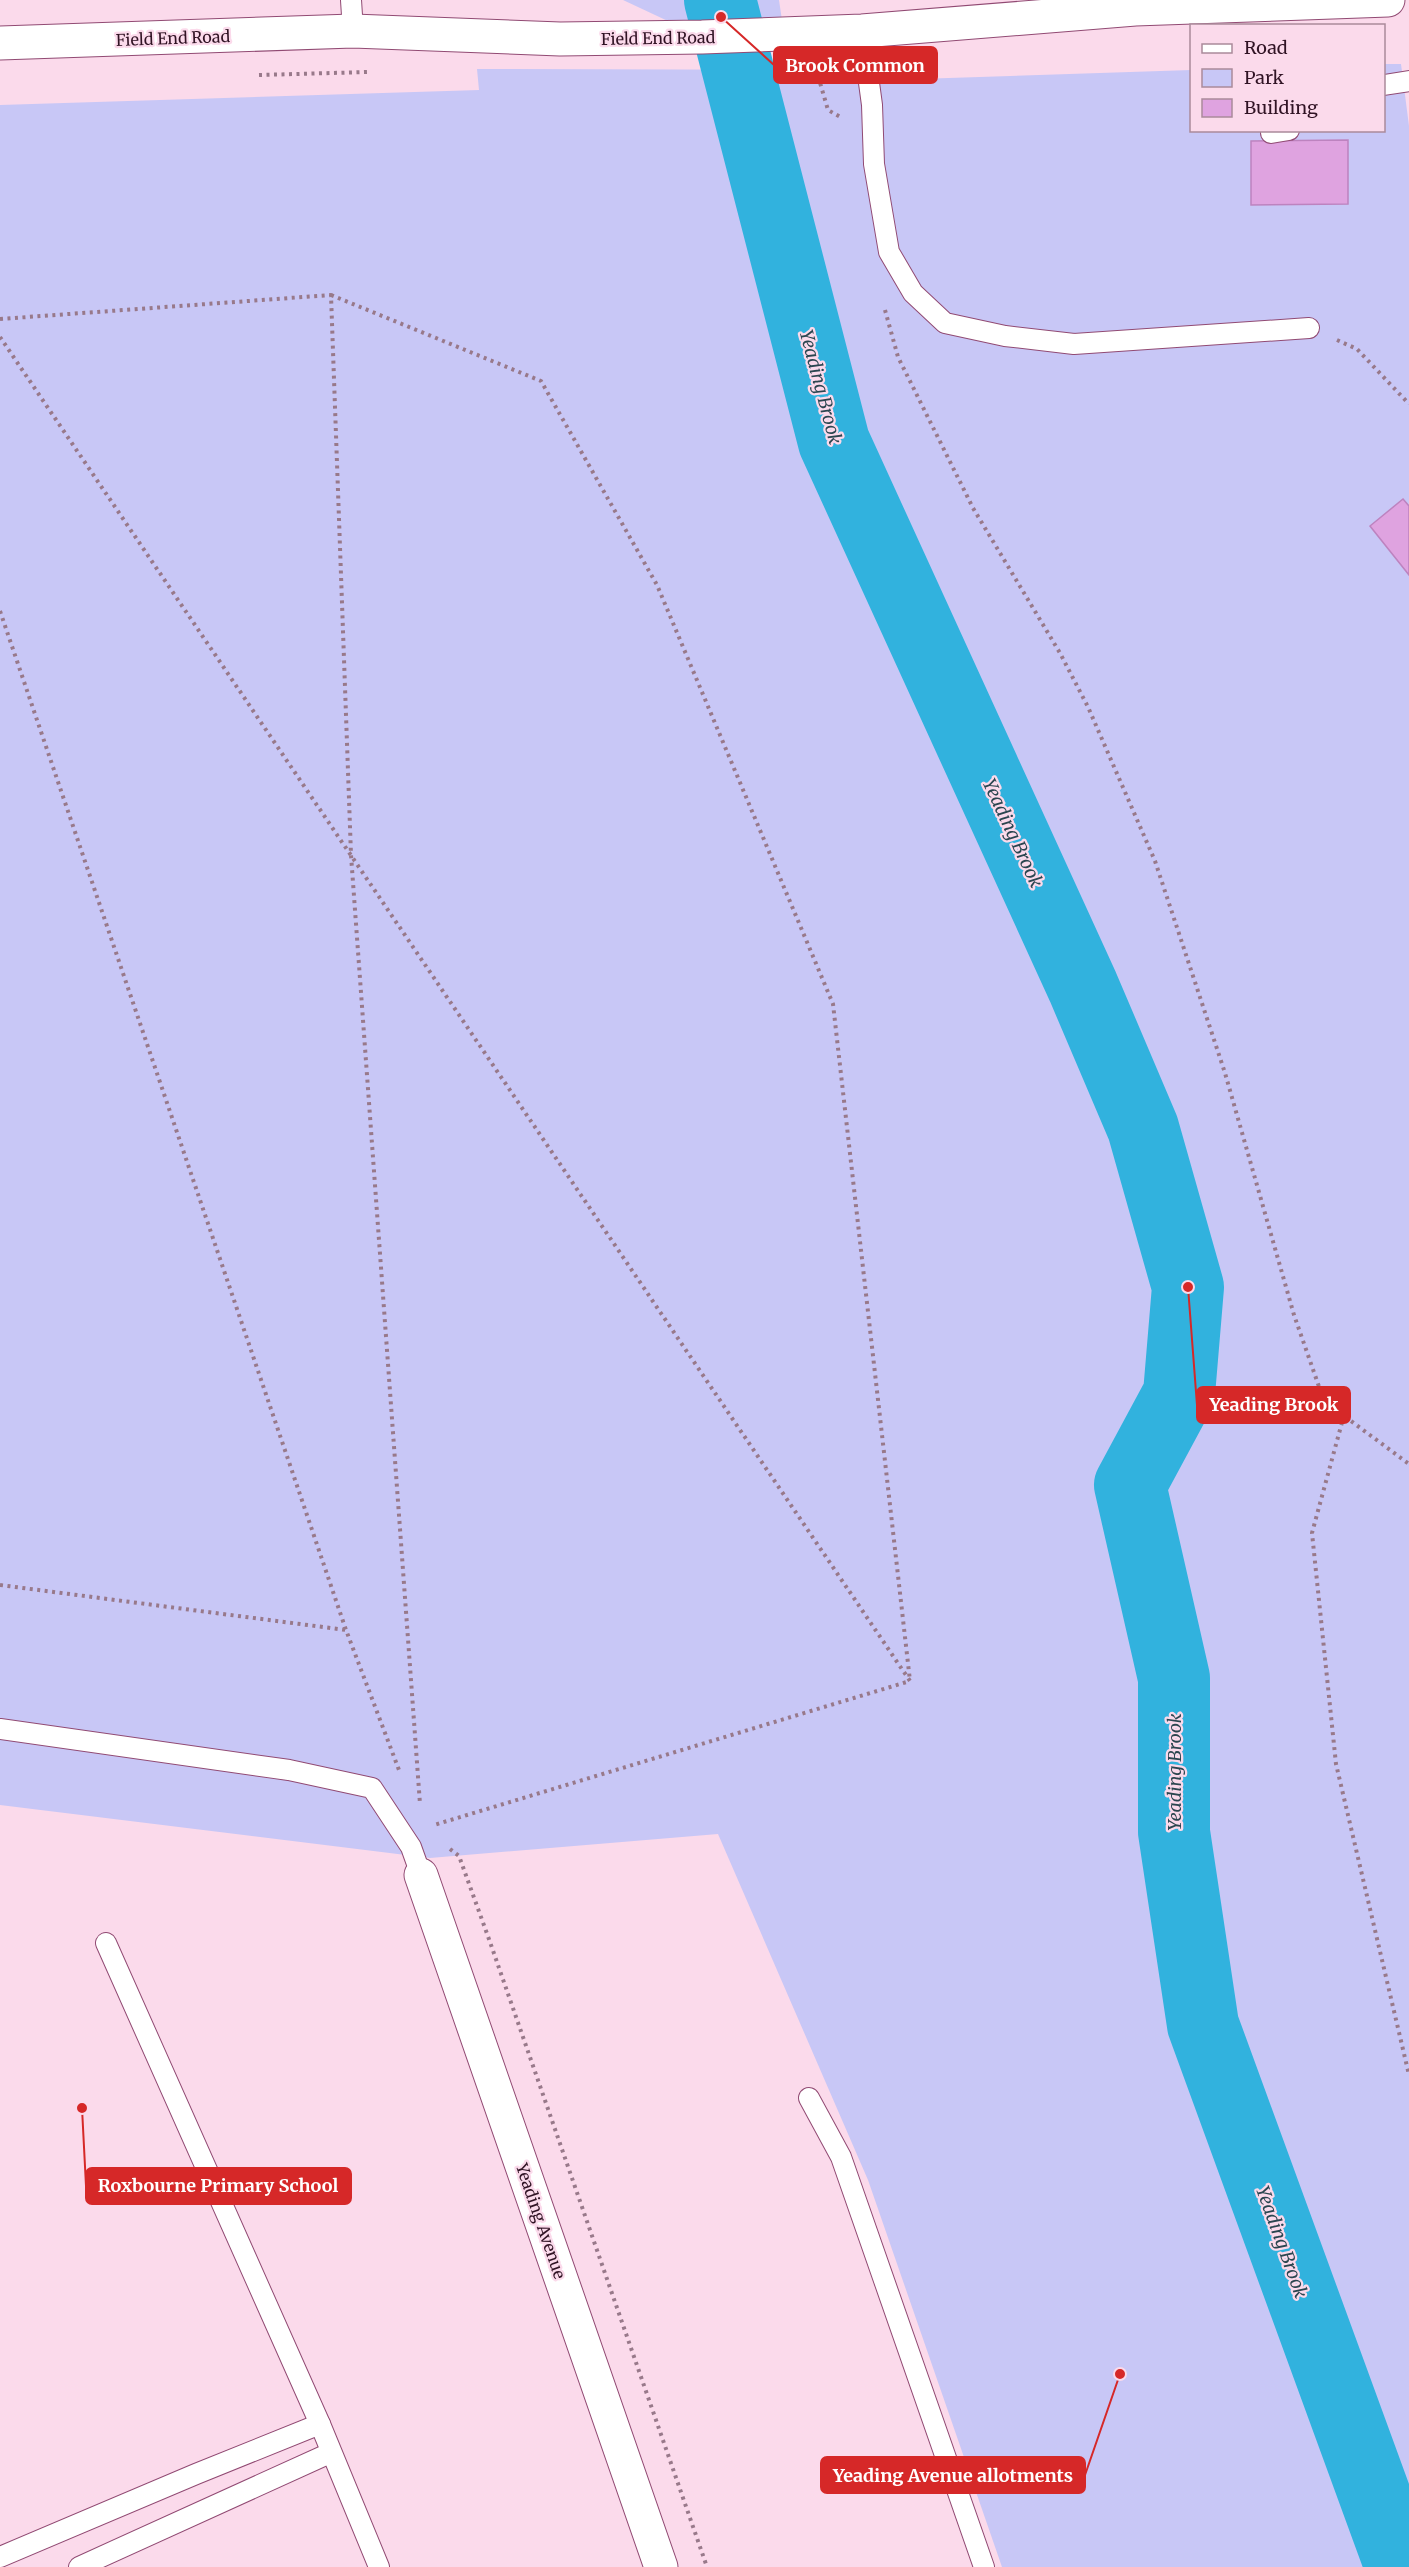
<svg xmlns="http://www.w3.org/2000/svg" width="1409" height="2567" font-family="Merriweather,serif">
  <rect width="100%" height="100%" fill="#fbdaeb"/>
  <g fill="#c8c7f6">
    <path d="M623 0H779L784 34 702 37Z"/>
    <path d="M1384 64H1401L1409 126V2567H1002L868 2180 718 1834 430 1858 0 1805V105L479 90 477 69 816 70 825 82 1191 70 1192 130H1384Z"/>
  </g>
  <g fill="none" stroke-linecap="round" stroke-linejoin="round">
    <path stroke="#31b2de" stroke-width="72" d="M720 0 834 442 1083 987 1143 1128 1188 1287 1179 1394 1130 1485 1174 1678V1832L1203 2025 1401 2567"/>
  </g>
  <g fill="#dfa3e0" stroke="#bd83bf" stroke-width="1.5">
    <path d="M1348 140V204L1251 205V141Z"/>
    <path d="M1403 499 1409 506V575L1370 526Z"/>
  </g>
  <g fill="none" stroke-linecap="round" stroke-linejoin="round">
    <defs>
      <g id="service">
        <path d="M351 0 353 31"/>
        <path d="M862 31 872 105 874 164 889 252 913 293 945 323 1005 336 1074 344 1309 328"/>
        <path d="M1384 85 1409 81"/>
        <path d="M1271 130V133L1289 130"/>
        <path d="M0 1729 289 1770 372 1788 411 1847 421 1875"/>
        <path d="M106 1943 320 2424"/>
        <path d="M809 2098 841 2157 984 2567"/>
        <path d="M0 2557 196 2474 320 2424 379 2567"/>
        <path d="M79 2567 330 2453"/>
      </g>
      <path id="minor" d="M421 1875 661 2567"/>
      <path id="tertiary" d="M0 43 353 31 560 39 702 37 862 31 1135 9 1388 0"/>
    </defs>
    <use href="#service" stroke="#914a73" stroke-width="22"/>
    <use href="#minor" stroke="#914a73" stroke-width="35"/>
    <use href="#tertiary" stroke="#914a73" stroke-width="35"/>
    <g stroke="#98798a" stroke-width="4" stroke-dasharray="3 4.5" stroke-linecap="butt">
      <path d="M816 69 828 110 842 118"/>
      <path d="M259 75 368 72"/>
      <path d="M331 295 541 381 657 585 833 1004 910 1681"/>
      <path d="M885 310 898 357 973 508 1060 653 1088 707 1155 861 1225 1073 1294 1315 1324 1401 1409 1464"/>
      <path d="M0 319 331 295 351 855 420 1804"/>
      <path d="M0 337 910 1681 434 1825"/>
      <path d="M1337 340 1357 349 1409 404"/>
      <path d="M0 611 346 1630 399 1770"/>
      <path d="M1344 1415 1312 1533 1336 1764 1409 2075"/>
      <path d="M0 1585 346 1630"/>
      <path d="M450 1849 459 1856 490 1942 707 2567"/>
    </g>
    <use href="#service" stroke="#fff" stroke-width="20"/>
    <use href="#minor" stroke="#fff" stroke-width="33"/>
    <use href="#tertiary" stroke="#fff" stroke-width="33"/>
  </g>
  <g text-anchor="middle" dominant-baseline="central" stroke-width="4.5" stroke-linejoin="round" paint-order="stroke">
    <g font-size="16" fill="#301324" stroke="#fbdaeb">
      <text transform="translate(173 38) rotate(-2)">Field End Road</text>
      <text transform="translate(658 38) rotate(-1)">Field End Road</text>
      <text transform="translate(541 2221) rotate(71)">Yeading Avenue</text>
    </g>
    <g font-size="18" font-style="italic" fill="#2b4650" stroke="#fbdaeb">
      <text transform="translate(821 387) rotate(75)">Yeading Brook</text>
      <text transform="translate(1013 833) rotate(65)">Yeading Brook</text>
      <text transform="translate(1174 1772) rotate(-90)">Yeading Brook</text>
      <text transform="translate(1282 2242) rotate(70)">Yeading Brook</text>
    </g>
  </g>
  <path fill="none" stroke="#d62828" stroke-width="2" d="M721 17L774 65M1188 1287L1197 1405M82 2108L86 2186M1120 2374L1085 2475"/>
  <g fill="#d62828" stroke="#fbdaeb" stroke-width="2">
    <circle cx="721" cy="17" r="6"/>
    <circle cx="1188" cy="1287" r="6"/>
    <circle cx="82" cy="2108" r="6"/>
    <circle cx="1120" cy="2374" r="6"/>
  </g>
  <g fill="#d62828" stroke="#d62828" stroke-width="2">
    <rect x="774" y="47" width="163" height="36" rx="6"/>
    <rect x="1197" y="1387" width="153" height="36" rx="6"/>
    <rect x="86" y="2168" width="265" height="36" rx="6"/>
    <rect x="821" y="2457" width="264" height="36" rx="6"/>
  </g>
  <g font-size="18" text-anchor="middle" font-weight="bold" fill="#fff">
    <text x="855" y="72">Brook Common</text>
    <text x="1274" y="1411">Yeading Brook</text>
    <text x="218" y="2192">Roxbourne Primary School</text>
    <text x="953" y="2482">Yeading Avenue allotments</text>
  </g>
  <rect x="1190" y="24" width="195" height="108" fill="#fbdaeb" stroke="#aa8a9b" stroke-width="1.5"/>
  <rect x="1202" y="44" width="30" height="9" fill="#ffffff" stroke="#aa8a9b" stroke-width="1.5"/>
  <text x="1244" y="54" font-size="18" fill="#301324">Road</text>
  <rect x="1202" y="69" width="30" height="18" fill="#c8c7f6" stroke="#aa8a9b" stroke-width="1.5"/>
  <text x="1244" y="84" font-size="18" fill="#301324">Park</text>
  <rect x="1202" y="99" width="30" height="18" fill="#dfa3e0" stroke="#aa8a9b" stroke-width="1.5"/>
  <text x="1244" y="114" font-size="18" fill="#301324">Building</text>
</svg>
